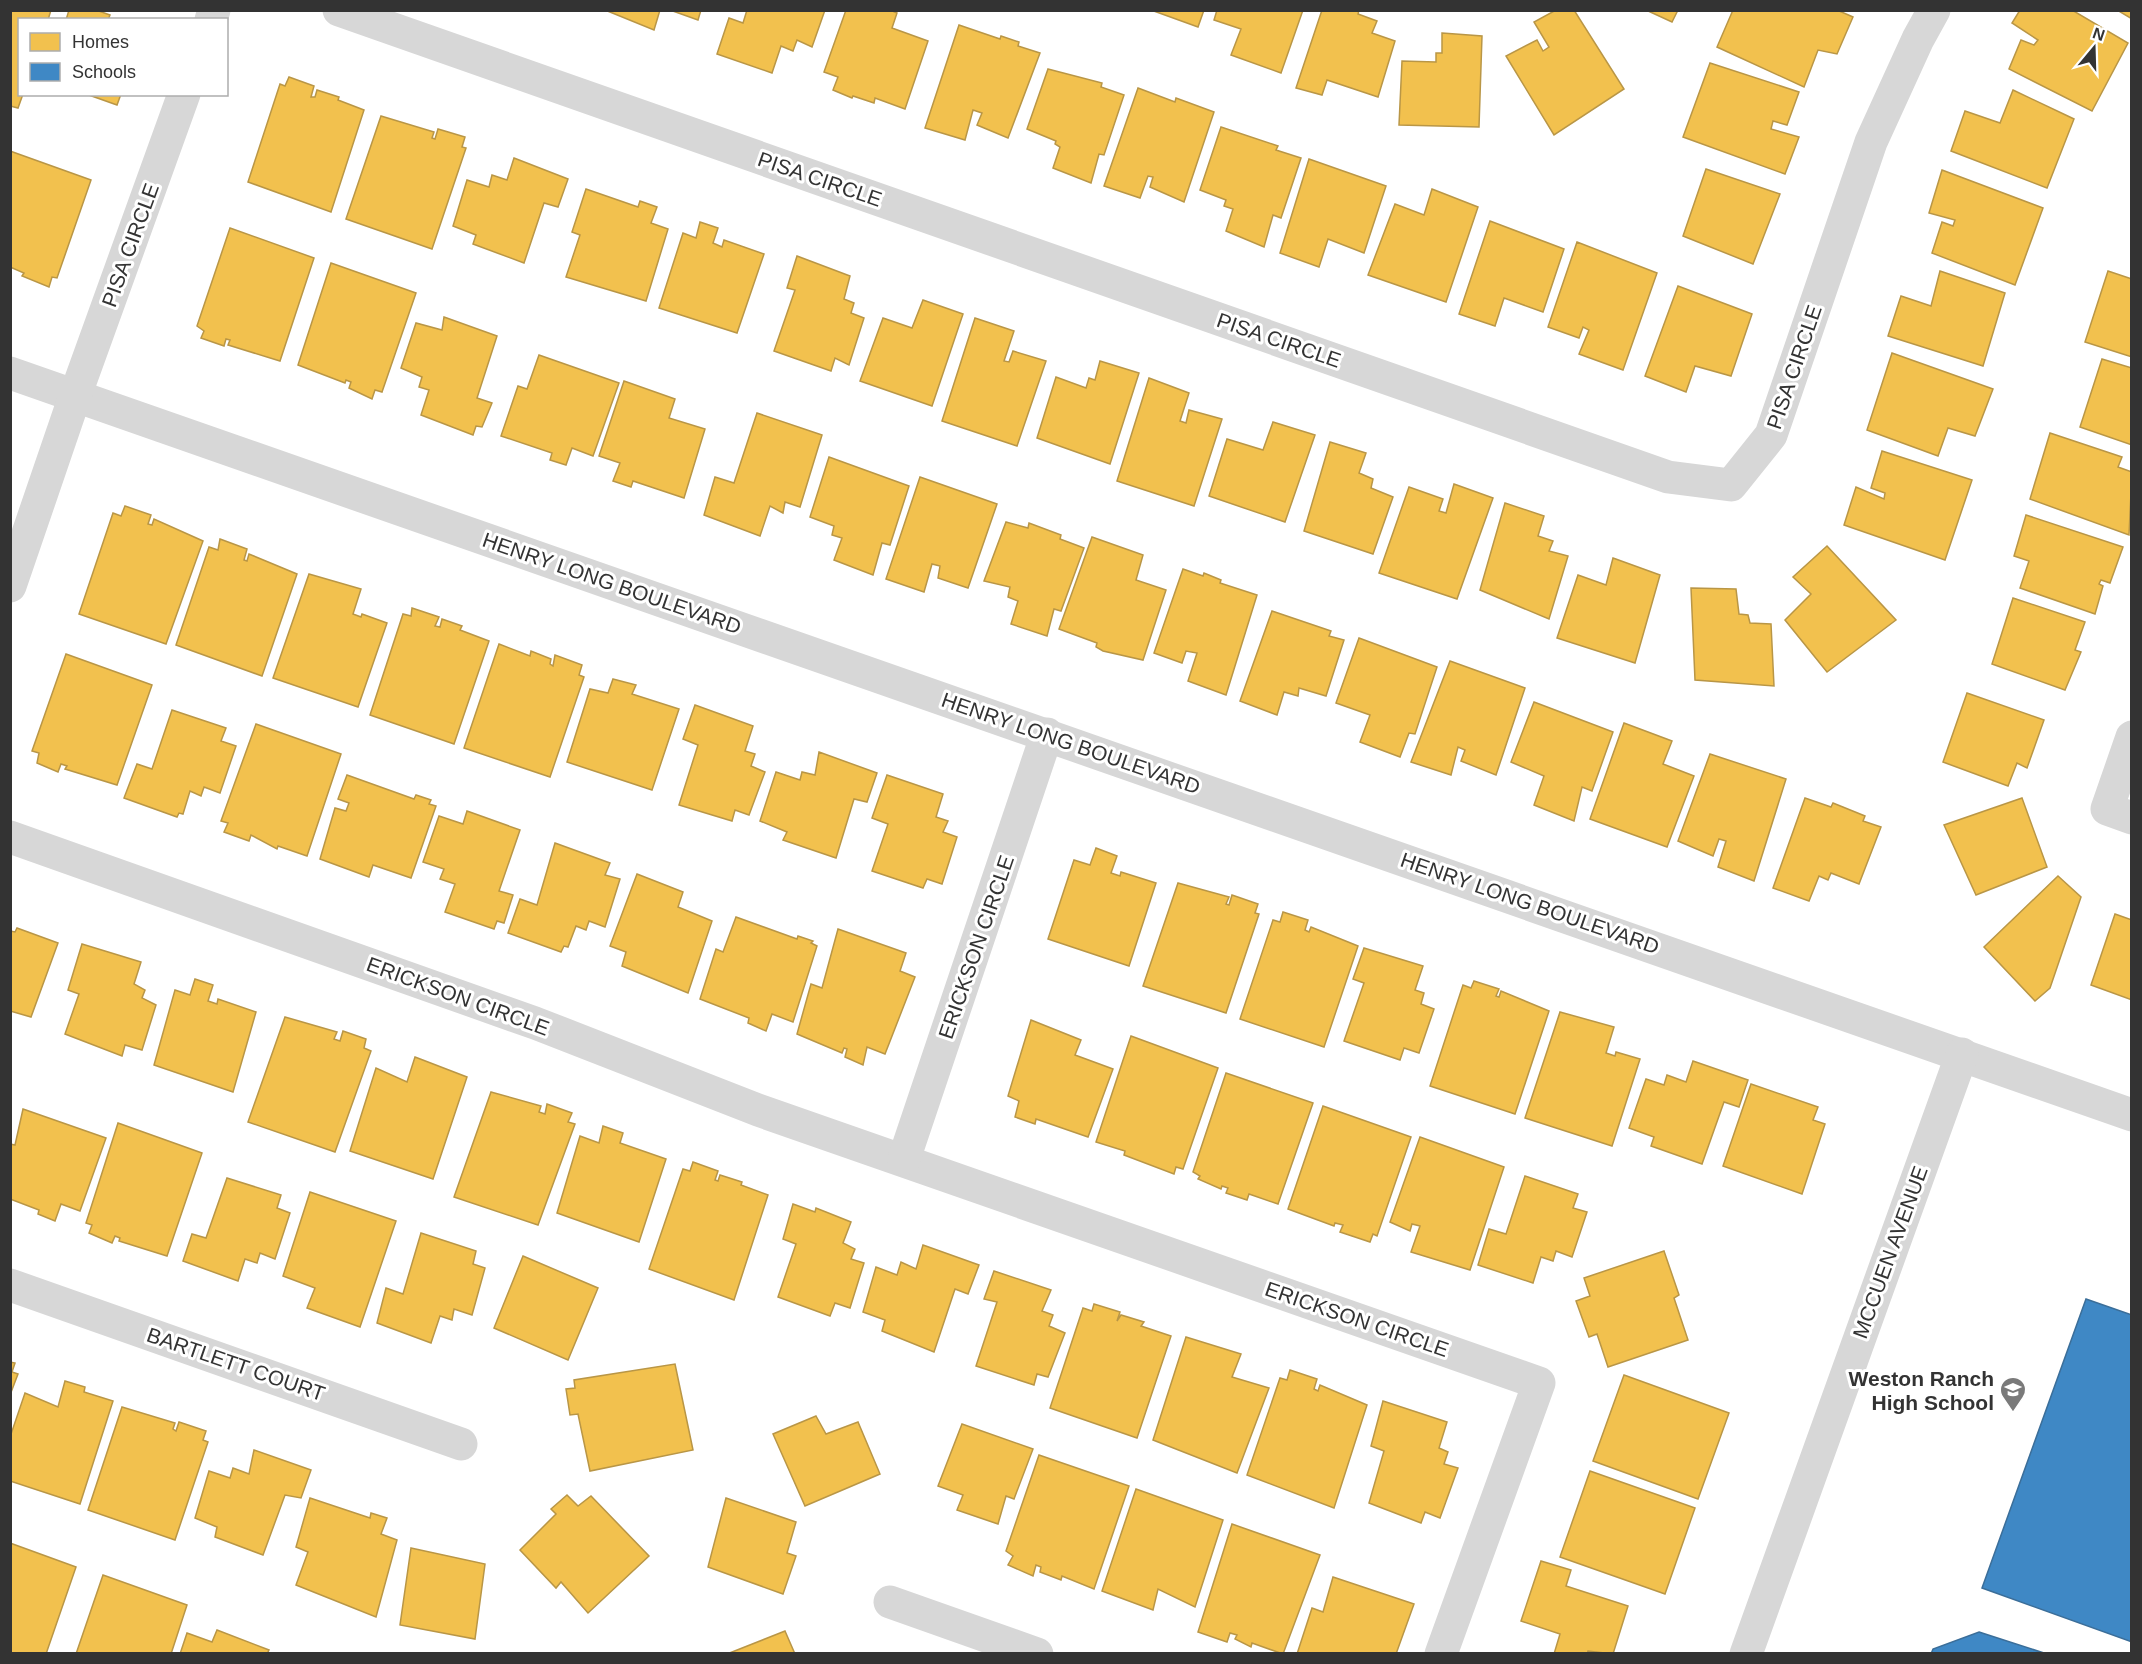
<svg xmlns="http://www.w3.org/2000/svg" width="2142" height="1664" font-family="Helvetica,sans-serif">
  <rect width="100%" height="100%" fill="#fff"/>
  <g fill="#f2c14e" stroke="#b99646" stroke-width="1.5">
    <path d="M10 10H51L48 20H20V94H23L18 108 10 106Z"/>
    <path d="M69 10H96L110 15 108 20H66Z"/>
    <path d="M605 10H660L654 30Z"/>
    <path d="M670 10H701L698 20Z"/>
    <path d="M747 10H825L812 47 797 40 793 51 781 46 772 73 717 54 729 18 743 23Z"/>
    <path d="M846 10H890L897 13 892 28 928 41 905 109 875 98 874 103 853 96 852 98 833 90 838 77 824 72Z"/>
    <path d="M1151 10H1204L1198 27Z"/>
    <path d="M1217 10H1303L1281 73 1231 55 1241 29 1214 20Z"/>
    <path d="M1322 10H1359L1358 14 1377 21 1372 33 1395 41 1378 97 1327 80 1322 95 1296 88Z"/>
    <path d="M1556 10H1574L1624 89 1554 135 1506 56 1537 40 1543 51 1549 47 1534 22Z"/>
    <path d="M1646 10H1678L1672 22Z"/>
    <path d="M1733 10H1837L1853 17 1837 54 1818 50 1804 87 1717 47Z"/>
    <path d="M2020 10H2072L2128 43 2092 111 2009 69 2021 40 2034 45 2038 40 2012 23Z"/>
    <path d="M2117 10H2132V19Z"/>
    <path d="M959 25 1000 39 1001 36 1019 42 1018 46 1040 53 1008 138 977 125 982 113 973 110 965 140 925 128Z"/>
    <path d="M1442 33 1482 36 1479 127 1399 125 1402 61 1436 62V53H1442Z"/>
    <path d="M1710 63 1799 92 1787 125 1773 121 1771 129 1799 137 1785 174 1683 137Z"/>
    <path d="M1048 69 1102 83 1101 87 1124 95 1104 155 1099 154 1091 183 1053 168 1060 147 1055 144 1056 141 1027 129Z"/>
    <path d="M289 77 314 86 311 97H315L317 90 339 97 338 100 364 110 331 212 248 182 280 84 285 86Z"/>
    <path d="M1138 88 1175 102 1176 98 1214 112 1184 202 1150 187 1153 177 1148 176 1140 198 1104 186Z"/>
    <path d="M2013 90 2074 119 2047 188 1951 151 1965 111 2000 123Z"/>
    <path d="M86 94H121L117 105Z"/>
    <path d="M381 116 434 132 432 138 435 139 438 129 465 137 462 147 466 148 432 249 346 219Z"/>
    <path d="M1221 127 1278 146 1276 150 1301 158 1281 218 1273 215 1264 247 1226 231 1233 209 1224 206 1226 200 1200 190Z"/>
    <path d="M10 151 91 180 57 278 52 277 49 287 22 276 24 273 10 267Z"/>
    <path d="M514 158 568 179 558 207 544 203 524 263 473 244 476 235 453 226 467 180 489 187 492 175 507 180Z"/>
    <path d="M1309 159 1386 186 1364 253 1328 239 1319 267 1280 253Z"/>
    <path d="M1706 169 1780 194 1753 264 1683 236Z"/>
    <path d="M1942 170 2043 208 2015 285 1932 253 1942 222 1953 226 1955 220 1929 213Z"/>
    <path d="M586 189 638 207 640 201 657 207 651 223 668 229 646 301 566 277 580 235 572 232Z"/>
    <path d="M1432 189 1478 207 1446 302 1368 275 1395 204 1424 215Z"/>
    <path d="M1490 221 1564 249 1543 312 1504 298 1495 326 1459 314Z"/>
    <path d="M700 222 718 228 713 243 722 247 724 240 764 254 737 333 659 308 683 233 696 238Z"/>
    <path d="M230 228 314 258 280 361 228 345 230 340 226 339 224 346 201 338 204 331 197 326Z"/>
    <path d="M1577 242 1657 273 1623 370 1579 354 1589 330 1583 327 1579 338 1548 327Z"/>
    <path d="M797 256 850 276 844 299 854 303 851 313 864 318 849 365 835 358 831 371 774 351 795 290 787 288Z"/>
    <path d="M331 263 416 293 382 392 375 390 372 399 349 388 351 382 346 380 345 383 298 365Z"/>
    <path d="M1940 271 2005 293 1983 366 1888 336 1901 296 1931 306Z"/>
    <path d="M2108 271 2132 279V357L2085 342Z"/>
    <path d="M1678 286 1752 314 1731 376 1695 366 1686 392 1645 376Z"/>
    <path d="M923 300 963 314 932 406 860 381 883 318 912 328Z"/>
    <path d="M444 317 497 336 477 398 492 403 482 427 476 426 473 435 421 415 429 390 419 387 422 377 401 368 416 323 442 330Z"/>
    <path d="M975 318 1014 331 1004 361 1009 362 1013 351 1046 361 1017 446 942 421Z"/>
    <path d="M1892 353 1993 389 1975 436 1948 428 1938 456 1867 430Z"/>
    <path d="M539 355 619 383 593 456 572 448 566 465 550 460 552 453 501 436 518 386 527 389Z"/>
    <path d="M2102 359 2132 368V445L2080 427Z"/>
    <path d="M1100 361 1139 373 1110 464 1037 438 1056 377 1086 388 1089 378 1095 380Z"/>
    <path d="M1149 378 1189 393 1180 421 1186 423 1189 410 1222 419 1194 506 1117 481Z"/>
    <path d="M624 381 675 399 669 418 705 429 684 498 633 481 631 487 613 481 620 463 599 456Z"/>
    <path d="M757 413 822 435 800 507 785 502 783 513 770 506 760 536 704 515 715 477 734 483Z"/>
    <path d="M1273 422 1315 435 1285 522 1209 496 1227 439 1263 450Z"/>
    <path d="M2050 433 2122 457 2118 467 2132 472 2129 535 2030 499Z"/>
    <path d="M1330 442 1366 453 1359 473 1373 479 1371 488 1393 497 1373 554 1304 531Z"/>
    <path d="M1882 451 1972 480 1945 560 1844 525 1856 487 1884 499 1885 493 1871 488Z"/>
    <path d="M829 457 909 486 890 545 882 543 873 575 834 560 842 538 832 535 834 526 810 517Z"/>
    <path d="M920 477 997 504 968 588 938 578 940 566 932 564 924 592 886 579Z"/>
    <path d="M1454 484 1493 498 1457 599 1379 573 1409 487 1443 499 1439 511 1446 513Z"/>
    <path d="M1505 503 1544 516 1538 536 1553 541 1549 551 1568 556 1549 619 1480 590Z"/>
    <path d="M125 506 151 515 148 524 152 525 154 519 203 541 166 644 79 614 113 513 121 516Z"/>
    <path d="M2026 515 2123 547 2110 583 2101 580 2099 584 2103 586 2095 614 2020 588 2029 561 2014 556Z"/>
    <path d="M1006 522 1028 528 1029 523 1061 535 1060 539 1084 548 1061 611 1054 609 1047 636 1011 624 1018 601 1008 597 1010 587 984 581Z"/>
    <path d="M1092 537 1143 555 1136 580 1166 590 1143 660 1103 651 1096 647 1097 643 1059 629Z"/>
    <path d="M220 539 247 549 244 560 247 561 249 554 297 574 262 676 176 645 209 547 218 550Z"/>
    <path d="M1827 546 1896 620 1827 672 1785 620 1811 594 1793 577Z"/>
    <path d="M1613 558 1660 575 1635 663 1557 638 1578 575 1606 585Z"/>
    <path d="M1183 569 1203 576 1204 573 1221 580 1220 583 1257 595 1226 695 1188 681 1197 653 1186 651 1182 663 1154 653Z"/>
    <path d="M309 574 361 589 353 614 361 617 362 614 387 623 358 707 273 678Z"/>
    <path d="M1691 588 1736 589 1739 614 1748 615 1750 623 1771 624 1774 686 1695 680Z"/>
    <path d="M2013 598 2085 622 2075 650 2081 652 2065 690 1992 664Z"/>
    <path d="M412 608 439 617 435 626 440 627 442 619 462 626 460 630 489 641 454 744 370 715 403 614 411 616Z"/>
    <path d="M1272 611 1331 631 1329 636 1344 640 1326 696 1299 688 1298 696 1284 692 1277 715 1240 701Z"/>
    <path d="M1359 638 1437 667 1415 734 1409 733 1400 757 1360 742 1370 715 1336 703Z"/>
    <path d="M499 644 530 656 531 651 551 659 550 664 553 666 555 655 582 665 579 675 584 677 550 777 464 748Z"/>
    <path d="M66 654 152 685 117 785 65 769 67 766 61 764 58 772 37 763 39 753 32 751Z"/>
    <path d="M1450 661 1525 688 1496 775 1461 761 1465 750 1458 747 1451 775 1411 762Z"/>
    <path d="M613 679 636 685 632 694 679 709 652 790 567 762 590 689 608 693Z"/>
    <path d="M1967 693 2044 720 2027 768 2017 763 2008 786 1943 762Z"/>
    <path d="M1534 702 1613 732 1592 791 1582 787 1574 821 1534 805 1544 776 1511 762Z"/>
    <path d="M695 705 753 726 745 751 755 754 751 766 765 772 749 815 735 810 732 821 679 805 698 745 683 739Z"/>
    <path d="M172 710 226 728 221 741 236 746 220 793 204 787 201 796 190 791 183 814 179 813 177 817 124 798 137 764 152 769Z"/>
    <path d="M1624 723 1672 741 1663 764 1694 776 1667 847 1590 819Z"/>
    <path d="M256 724 341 754 307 856 278 846 277 849 251 835 249 841 224 832 228 823 221 821Z"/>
    <path d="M819 752 877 773 867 802 854 799 836 858 783 840 787 832 760 821 776 772 800 780 802 772 815 775Z"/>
    <path d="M1710 754 1786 779 1754 881 1718 867 1726 841 1719 839 1713 856 1678 841Z"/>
    <path d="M347 775 414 799 416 795 431 800 429 804 436 806 411 878 373 865 369 877 320 859 335 808 346 811 349 803 338 799Z"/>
    <path d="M887 775 943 794 936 817 948 821 943 832 957 837 942 884 927 879 923 888 872 871 888 824 872 818Z"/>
    <path d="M1805 798 1831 807 1833 803 1865 816 1863 821 1881 827 1859 884 1831 873 1828 880 1819 876 1809 901 1773 888Z"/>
    <path d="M2022 798 2047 867 1976 895 1944 825Z"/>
    <path d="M467 811 520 830 499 891 513 895 504 923 497 921 494 929 445 912 455 884 440 879 444 869 423 862 439 816 463 824Z"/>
    <path d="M555 843 610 863 605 875 620 879 605 927 589 921 586 930 576 926 568 947 564 946 561 952 508 933 520 899 537 905Z"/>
    <path d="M1096 848 1117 856 1111 873 1120 876 1121 872 1156 883 1129 966 1048 939 1074 860 1090 865Z"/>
    <path d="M637 874 683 892 678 907 712 921 688 993 622 966 626 952 610 946Z"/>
    <path d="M2058 876 2081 897 2050 988 2035 1001 1984 947Z"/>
    <path d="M1178 883 1229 897 1226 904 1229 905 1232 895 1258 904 1255 913 1259 914 1226 1013 1143 986Z"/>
    <path d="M1283 912 1308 920 1305 930 1309 932 1311 927 1358 946 1324 1047 1240 1019 1273 920 1280 922Z"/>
    <path d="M2115 914 2132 920V1000L2091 985Z"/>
    <path d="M736 917 797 939 798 936 813 941 811 943 817 946 793 1022 772 1014 766 1031 748 1023 749 1018 700 999 716 949 723 952Z"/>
    <path d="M17 928 58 943 31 1017 10 1011V931L15 932Z"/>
    <path d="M838 929 906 953 900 971 915 977 885 1054 867 1047 863 1065 845 1057 847 1049 844 1048 842 1053 797 1034 811 984 822 988Z"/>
    <path d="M82 944 141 962 134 984 145 990 142 998 156 1005 142 1050 125 1045 122 1056 65 1034 79 994 68 990Z"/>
    <path d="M1364 948 1423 966 1415 990 1424 993 1421 1004 1434 1009 1419 1053 1404 1048 1400 1060 1344 1041 1364 983 1353 979Z"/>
    <path d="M195 979 213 985 208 1001 217 1004 218 999 256 1012 233 1092 154 1065 175 990 190 995Z"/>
    <path d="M1474 981 1499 989 1496 996 1499 997 1501 991 1549 1011 1515 1114 1430 1086 1463 985 1471 988Z"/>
    <path d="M1560 1012 1614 1027 1606 1053 1615 1056 1616 1052 1640 1059 1612 1146 1525 1118Z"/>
    <path d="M285 1017 337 1032 334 1039 340 1041 343 1031 366 1039 364 1048 371 1051 335 1152 248 1122Z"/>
    <path d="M1031 1020 1081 1040 1075 1055 1113 1069 1088 1137 1036 1119 1035 1124 1015 1117 1019 1101 1008 1096Z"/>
    <path d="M1131 1036 1218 1068 1183 1169 1176 1167 1174 1174 1124 1155 1125 1151 1096 1142Z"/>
    <path d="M415 1057 467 1077 433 1179 350 1151 376 1068 407 1082Z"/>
    <path d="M1693 1061 1748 1080 1739 1107 1724 1102 1702 1164 1651 1146 1654 1137 1629 1128 1646 1079 1664 1085 1667 1075 1686 1082Z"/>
    <path d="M1226 1073 1313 1103 1278 1204 1249 1194 1247 1200 1226 1193 1228 1188 1222 1186 1221 1189 1198 1179 1200 1176 1193 1172Z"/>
    <path d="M1751 1084 1818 1107 1813 1120 1825 1124 1802 1194 1723 1166Z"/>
    <path d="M491 1092 541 1106 539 1112 545 1114 547 1104 572 1113 568 1122 575 1124 538 1225 454 1197Z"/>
    <path d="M1323 1106 1411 1137 1377 1236 1373 1234 1370 1242 1340 1232 1343 1225 1335 1223 1334 1226 1288 1209Z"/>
    <path d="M23 1109 106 1138 80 1211 61 1204 55 1221 38 1214 39 1210 10 1199V1144L15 1145Z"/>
    <path d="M118 1123 202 1153 167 1256 119 1241 120 1238 115 1236 112 1243 89 1233 92 1225 86 1223Z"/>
    <path d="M603 1126 623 1133 620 1143 666 1159 639 1242 557 1213 580 1136 599 1143Z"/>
    <path d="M1420 1137 1504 1167 1470 1270 1411 1252 1420 1226 1412 1224 1410 1231 1390 1222Z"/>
    <path d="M693 1162 718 1171 715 1180 718 1181 720 1175 742 1182 741 1185 768 1195 734 1300 649 1269 683 1169 690 1171Z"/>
    <path d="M1525 1176 1578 1194 1573 1208 1587 1212 1572 1257 1556 1251 1553 1261 1541 1257 1533 1283 1478 1265 1489 1229 1506 1234Z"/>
    <path d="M227 1178 281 1195 277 1208 290 1213 275 1259 260 1253 257 1263 245 1259 238 1281 183 1261 192 1234 206 1238Z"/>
    <path d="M310 1192 396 1221 360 1327 307 1308 315 1288 283 1276Z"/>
    <path d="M793 1204 815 1212 816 1208 851 1222 843 1243 855 1249 851 1259 864 1263 850 1308 835 1303 830 1316 778 1297 796 1244 783 1239Z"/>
    <path d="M421 1233 476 1251 473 1264 485 1268 472 1315 454 1309 452 1320 440 1316 431 1343 377 1323 386 1288 403 1294Z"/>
    <path d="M923 1245 979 1265 968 1294 955 1289 934 1352 882 1331 885 1320 863 1312 876 1267 897 1275 901 1262 916 1269Z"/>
    <path d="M1664 1251 1679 1295 1674 1298 1688 1340 1608 1367 1597 1334 1589 1337 1576 1301 1590 1296 1584 1278Z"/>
    <path d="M523 1256 598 1288 568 1360 494 1328Z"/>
    <path d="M994 1271 1051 1290 1042 1311 1053 1315 1049 1326 1065 1333 1048 1377 1037 1374 1034 1385 976 1366 997 1302 984 1299Z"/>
    <path d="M1094 1304 1120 1312 1117 1321 1121 1315 1144 1322 1141 1326 1171 1336 1137 1438 1050 1408 1083 1308 1092 1311Z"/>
    <path d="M1186 1337 1241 1354 1232 1377 1269 1388 1237 1473 1153 1440Z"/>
    <path d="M10 1362 15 1363 12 1372 18 1374 10 1395Z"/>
    <path d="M675 1364 693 1450 590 1471 578 1414 570 1415 566 1389 575 1388 574 1380Z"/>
    <path d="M1290 1370 1317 1379 1314 1389 1318 1391 1320 1385 1367 1405 1334 1508 1247 1475 1280 1378 1287 1380Z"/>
    <path d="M1624 1375 1729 1413 1698 1499 1593 1461Z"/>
    <path d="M65 1381 85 1387 84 1392 113 1401 80 1504 10 1481V1437L25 1393 58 1407Z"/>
    <path d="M1383 1401 1447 1422 1439 1448 1448 1452 1444 1464 1458 1468 1440 1518 1425 1512 1421 1523 1369 1503 1384 1451 1371 1446Z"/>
    <path d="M122 1407 175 1423 173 1429 176 1431 179 1422 206 1431 203 1440 208 1442 175 1540 88 1510Z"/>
    <path d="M816 1416 826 1434 858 1422 880 1474 805 1506 773 1434Z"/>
    <path d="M962 1424 1033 1449 1014 1499 1006 1496 998 1524 957 1510 963 1495 938 1486Z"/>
    <path d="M254 1450 311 1470 301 1498 285 1495 263 1555 215 1537 217 1527 195 1518 209 1471 230 1478 233 1468 249 1474Z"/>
    <path d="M1039 1455 1129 1486 1094 1589 1062 1576 1061 1580 1040 1572 1041 1567 1036 1565 1033 1576 1008 1565 1013 1556 1006 1551Z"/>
    <path d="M1590 1471 1695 1508 1665 1594 1560 1557Z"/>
    <path d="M1136 1489 1223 1520 1195 1607 1158 1589 1153 1610 1102 1591Z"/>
    <path d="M567 1495 578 1506 591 1496 649 1556 588 1613 561 1582 556 1588 520 1550 556 1514 551 1509Z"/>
    <path d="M310 1498 370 1518 371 1513 387 1518 381 1534 397 1540 376 1617 296 1585 308 1552 296 1547Z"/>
    <path d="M726 1498 796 1522 787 1553 796 1556 783 1594 708 1567Z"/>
    <path d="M1232 1524 1320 1555 1283 1654 1252 1643 1251 1647 1235 1639 1237 1635 1230 1633 1227 1642 1198 1632Z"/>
    <path d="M10 1543 76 1567 46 1654H10Z"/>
    <path d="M411 1548 485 1564 475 1639 400 1625Z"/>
    <path d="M1541 1561 1571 1570 1566 1586 1628 1606 1613 1654 1588 1651 1587 1654H1554L1560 1634 1521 1621Z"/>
    <path d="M103 1575 187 1605 171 1654H76Z"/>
    <path d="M1333 1577 1414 1604 1396 1654H1297L1312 1608 1323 1612Z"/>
    <path d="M217 1630 269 1650 267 1654H180L187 1633 212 1642Z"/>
    <path d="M785 1631 795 1654H727Z"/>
  </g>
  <g fill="#3f88c5" stroke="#3b6e99" stroke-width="1.5">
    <path d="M2086 1299 2132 1315V1642L1982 1588Z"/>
    <path d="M1979 1632 2047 1654H1931L1933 1649Z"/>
  </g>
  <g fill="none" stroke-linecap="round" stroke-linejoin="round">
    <g stroke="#d7d7d7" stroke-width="33">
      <path d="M339 10 1668 477 1731 485 1771 435 1871 142 1918 39 1934 10"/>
      <path d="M211 20 214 10"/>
      <path d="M10 373 2132 1115"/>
      <path d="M10 586 75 396 184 94"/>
      <path d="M2132 737 2107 809 2132 818"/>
      <path d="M10 837 535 1023 758 1110 1539 1383 1441 1654"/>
      <path d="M904 1159 1047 734"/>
      <path d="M10 1285 461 1444"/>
      <path d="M890 1602 1037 1654"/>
      <path d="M1746 1654 1962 1054"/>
    </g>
  </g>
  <defs>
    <symbol id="school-pin" viewBox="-11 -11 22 30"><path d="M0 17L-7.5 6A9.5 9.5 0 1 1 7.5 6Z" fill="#7a7a7a" stroke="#fff"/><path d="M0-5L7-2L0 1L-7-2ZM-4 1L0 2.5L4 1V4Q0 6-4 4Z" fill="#fff"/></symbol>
  </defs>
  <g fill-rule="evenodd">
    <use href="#school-pin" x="1998" y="1375" width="30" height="40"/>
  </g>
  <g text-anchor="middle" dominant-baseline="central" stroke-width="6" stroke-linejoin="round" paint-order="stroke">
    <g font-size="21" fill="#333" stroke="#fff">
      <text transform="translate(820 179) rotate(19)">PISA CIRCLE</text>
      <text transform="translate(130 245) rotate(-70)">PISA CIRCLE</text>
      <text transform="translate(1279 340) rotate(19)">PISA CIRCLE</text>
      <text transform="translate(1794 367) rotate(-71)">PISA CIRCLE</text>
      <text transform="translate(612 583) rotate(19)">HENRY LONG BOULEVARD</text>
      <text transform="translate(1071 743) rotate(19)">HENRY LONG BOULEVARD</text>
      <text transform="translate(1530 903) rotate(19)">HENRY LONG BOULEVARD</text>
      <text transform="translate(976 947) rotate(-71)">ERICKSON CIRCLE</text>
      <text transform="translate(458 996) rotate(20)">ERICKSON CIRCLE</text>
      <text transform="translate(1890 1252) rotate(-70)">MCCUEN AVENUE</text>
      <text transform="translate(1357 1319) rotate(19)">ERICKSON CIRCLE</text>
      <text transform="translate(236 1364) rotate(19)">BARTLETT COURT</text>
    </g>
    <g font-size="21" font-weight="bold" fill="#333" stroke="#fff" text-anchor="end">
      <text x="1994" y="1378">Weston Ranch<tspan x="1994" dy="24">High School</tspan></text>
    </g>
  </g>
  <rect width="2142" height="1664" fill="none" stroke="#333333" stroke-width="24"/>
  <rect x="18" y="18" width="210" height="78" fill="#ffffff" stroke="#adadad" stroke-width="1.5"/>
  <rect x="30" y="33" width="30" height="18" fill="#f2c14e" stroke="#adadad" stroke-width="1.5"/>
  <text x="72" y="48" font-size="18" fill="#333333">Homes</text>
  <rect x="30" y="63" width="30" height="18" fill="#3f88c5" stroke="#adadad" stroke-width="1.5"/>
  <text x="72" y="78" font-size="18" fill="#333333">Schools</text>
  <g transform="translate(2094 48) rotate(19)" stroke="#ffffff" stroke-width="4.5" paint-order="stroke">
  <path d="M0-4.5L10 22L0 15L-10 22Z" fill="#333333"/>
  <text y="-9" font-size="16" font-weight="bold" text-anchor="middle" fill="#333333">N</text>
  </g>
</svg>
